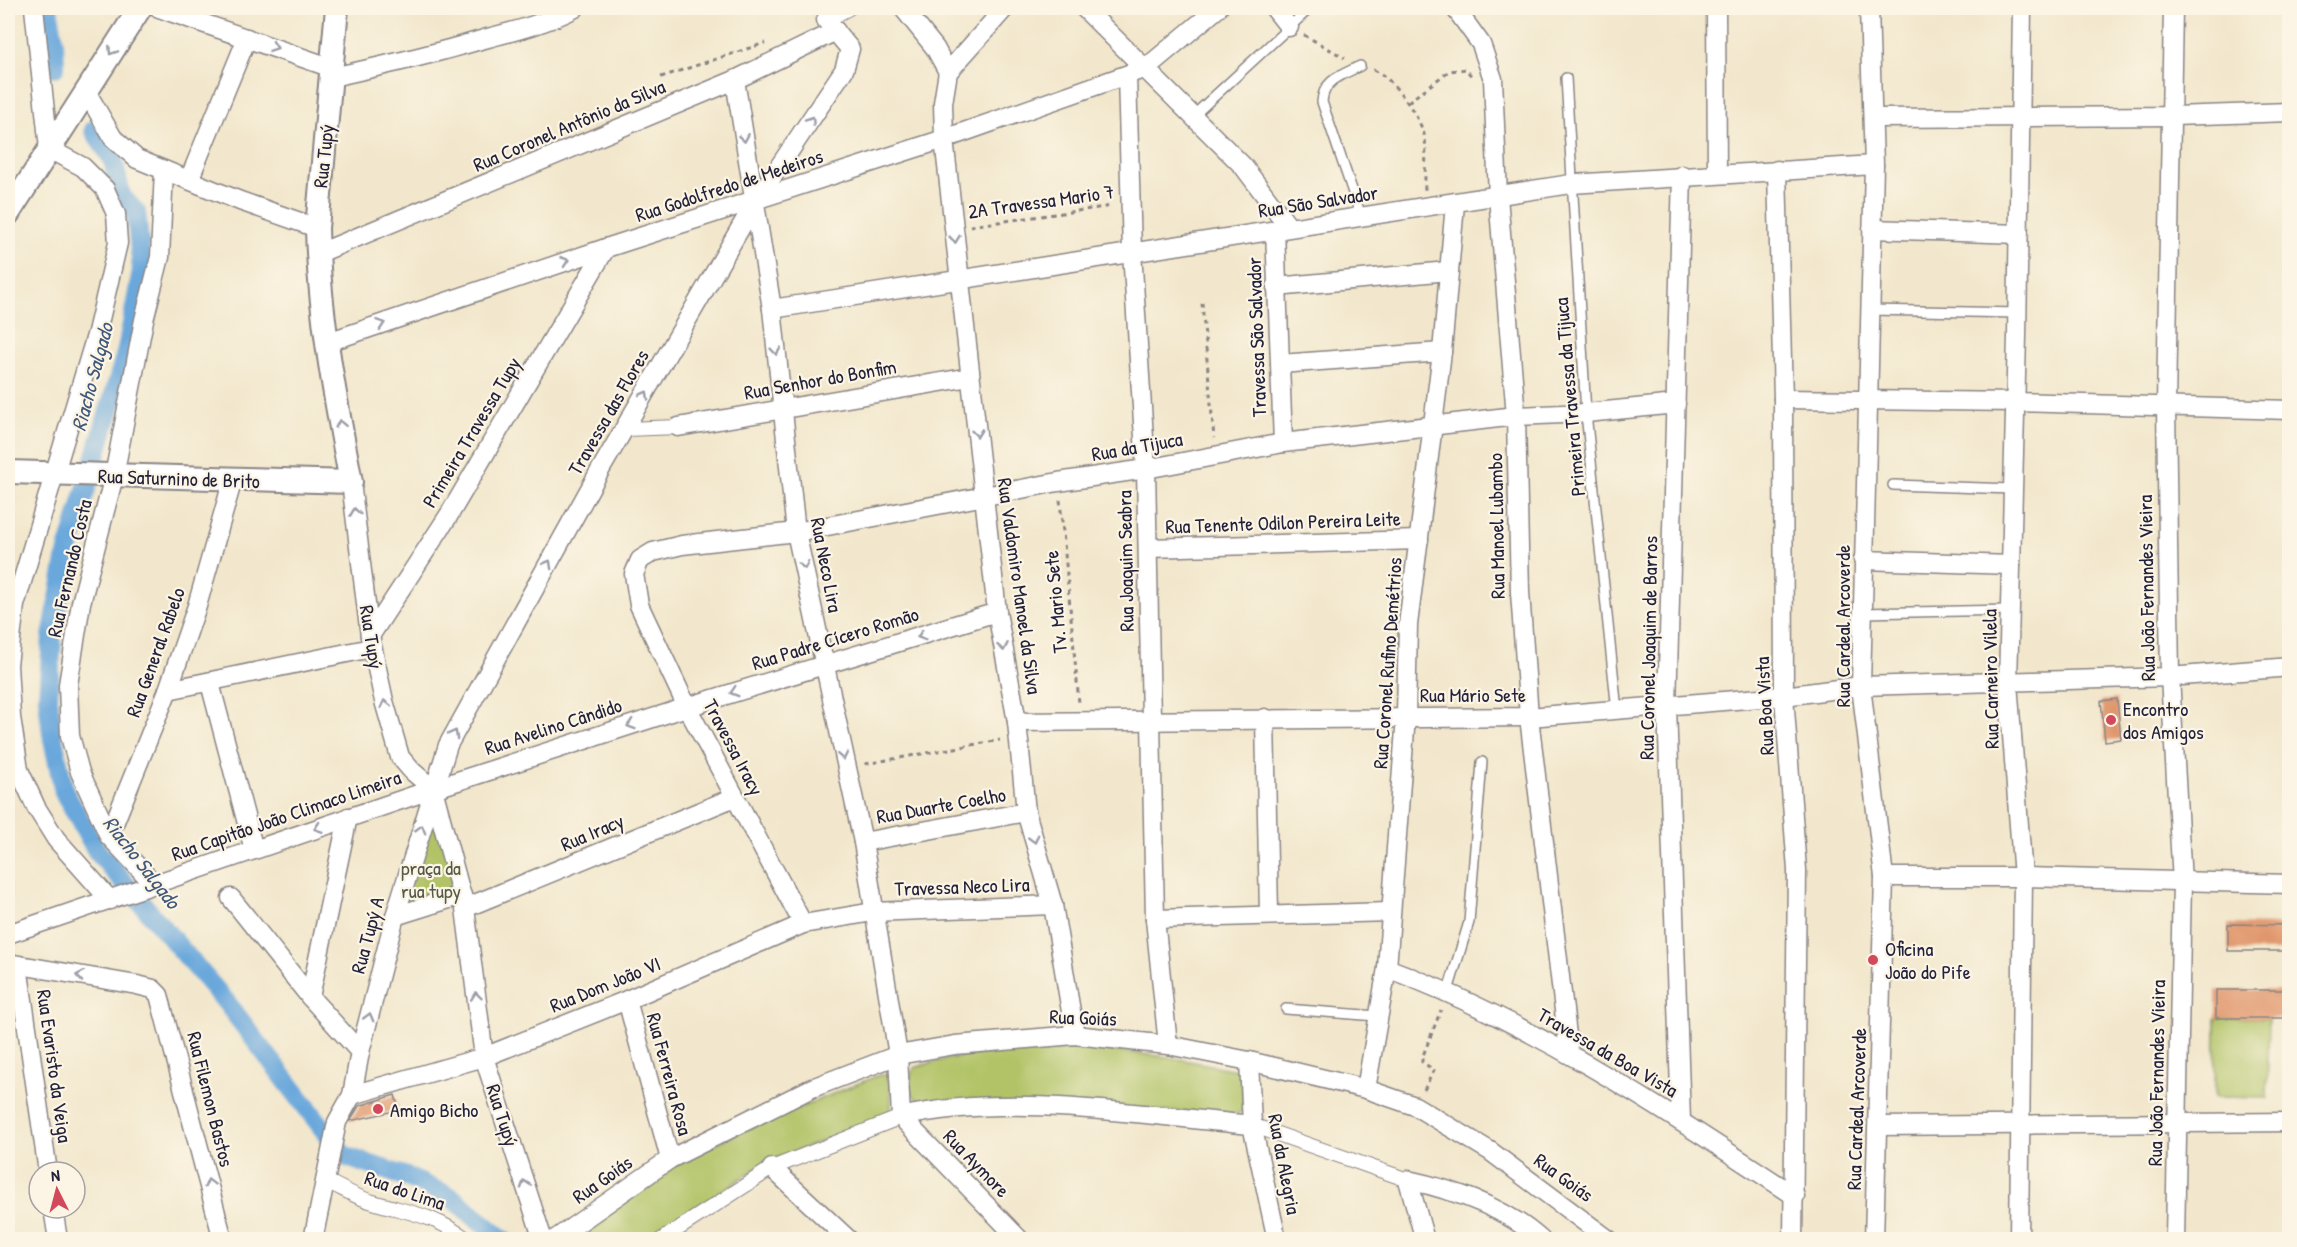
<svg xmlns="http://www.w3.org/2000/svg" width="2297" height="1247" font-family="'Patrick Hand',sans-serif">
  <rect width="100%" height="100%" fill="#fcf5e5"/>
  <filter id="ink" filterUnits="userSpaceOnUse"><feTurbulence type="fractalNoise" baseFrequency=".0167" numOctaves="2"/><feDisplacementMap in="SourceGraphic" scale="12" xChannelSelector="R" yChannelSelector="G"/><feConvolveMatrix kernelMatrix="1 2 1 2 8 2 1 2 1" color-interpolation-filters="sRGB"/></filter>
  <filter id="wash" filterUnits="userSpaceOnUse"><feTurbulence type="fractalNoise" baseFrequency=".008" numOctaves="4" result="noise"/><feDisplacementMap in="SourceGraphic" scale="24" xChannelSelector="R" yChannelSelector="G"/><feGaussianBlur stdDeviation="1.35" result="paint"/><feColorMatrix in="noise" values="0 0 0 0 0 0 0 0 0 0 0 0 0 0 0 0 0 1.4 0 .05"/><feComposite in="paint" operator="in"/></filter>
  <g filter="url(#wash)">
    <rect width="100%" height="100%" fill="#f2e7cc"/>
    <g fill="#b1c366" stroke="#6a7250" stroke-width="1.5">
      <path d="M433 789 462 895 397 911Z"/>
      <path d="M2216 1018H2269L2267 1098 2215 1097Z"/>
      <path d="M1081 1047 1168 1057 1241 1071 1245 1109 1237 1114 926 1105C908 1095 905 1086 914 1068 967 1050 1026 1051 1081 1047Z"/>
      <path d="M879 1075H887L891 1086V1110L884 1117 763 1164 649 1239 575 1240 576 1229 683 1160 733 1135Z"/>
    </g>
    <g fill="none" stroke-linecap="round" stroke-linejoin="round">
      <g stroke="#6ba8dc" stroke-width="20">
        <path d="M48 8 54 42 55 67"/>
        <path d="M94 130 113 160 121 196 136 212 142 270 127 350 67 554 52 637 48 699 52 734 64 792 97 851 226 1002 344 1156 407 1177 451 1197 503 1240"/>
      </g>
    </g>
    <g id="blocks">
      <g fill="#e1976d">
        <path d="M2117 699 2121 739 2105 741 2101 701Z"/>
        <path d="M2228 924 2289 925V951H2228Z"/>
        <rect x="2216" y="990" width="73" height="28"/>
        <path d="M395 1095 399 1110 350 1121 359 1106Z"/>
      </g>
    </g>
  </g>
  <g filter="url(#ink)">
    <use href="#blocks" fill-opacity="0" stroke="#8a8484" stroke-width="1.5"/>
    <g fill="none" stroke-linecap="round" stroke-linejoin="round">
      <defs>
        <g id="service">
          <path d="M1360 66C1342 75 1323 80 1322 102L1361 216"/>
          <path d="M1566 78 1586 413 1617 711"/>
          <path d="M1193 116 1310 8"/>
          <path d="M1870 310 2018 313"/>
          <path d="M1893 485 2013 489"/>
          <path d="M1862 613 2010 610"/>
          <path d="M1448 991 1469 922 1482 762"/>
          <path d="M1286 1009 1377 1016"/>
        </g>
        <g id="pedestrian">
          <path d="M826 20 849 8"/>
          <path d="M626 429 678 427"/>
          <path d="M1252 1125 1408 1180"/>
          <path d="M326 1181C342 1188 357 1198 373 1202 413 1214 432 1214 468 1240"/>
          <path d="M661 1240 772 1168 901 1117"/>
        </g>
        <g id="minor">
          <path d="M34 8 49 149 83 167 105 189 116 214 118 243 97 332 15 605 8 665 11 717 19 770 36 807 56 839 110 900"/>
          <path d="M159 8 332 68"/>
          <path d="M903 8 935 48 948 72"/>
          <path d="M1005 8 948 72 943 103 944 139 997 612 1017 722 1026 812 1053 905 1075 1035"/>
          <path d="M1084 8 1243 166 1288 226"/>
          <path d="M1274 8 1289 27"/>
          <path d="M1455 8 1481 44 1493 79 1498 196 1516 416 1520 592 1529 717 1569 1052"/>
          <path d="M1716 8 1717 173"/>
          <path d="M1869 8 1874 165 1861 686 1884 877 1874 1240"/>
          <path d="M2173 8 2166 406 2170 677 2182 882 2175 1240"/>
          <path d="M1127 75 1132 252 1146 469 1155 919 1168 1045"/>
          <path d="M332 77C383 66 434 54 484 39 515 31 547 23 575 8"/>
          <path d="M735 80 772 309 796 532 863 842 898 1055 901 1117"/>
          <path d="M86 91 113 138 137 159 240 201 317 228"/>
          <path d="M1874 118 2173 116 2290 112"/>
          <path d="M1777 170 1783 399 1784 696 1797 870 1793 1240"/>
          <path d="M189 180 247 38"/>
          <path d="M1872 229 2019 234"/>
          <path d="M1275 230 1283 443"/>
          <path d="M317 254 735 80 836 31"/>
          <path d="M1276 287 1448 271"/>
          <path d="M772 309 1571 184 1874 165"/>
          <path d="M325 343 606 248 944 139 1146 68 1218 8"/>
          <path d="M1280 364 1442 352"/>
          <path d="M1783 399 2015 402 2290 410"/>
          <path d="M678 427 970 377"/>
          <path d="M351 482 370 636 384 701 400 757 412 771 433 789 465 908 484 1057 543 1240"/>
          <path d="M1148 548 1419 540"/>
          <path d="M1863 560 2011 565"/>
          <path d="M370 636 449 515 606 248"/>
          <path d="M210 683 254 850"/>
          <path d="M168 690 371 648"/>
          <path d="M1265 718 1269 914"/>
          <path d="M1017 722 1529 717 1784 696 1861 686 2170 677 2290 667"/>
          <path d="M109 836 168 690 197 606 233 479"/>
          <path d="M863 842 1026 812"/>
          <path d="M1884 877H2023L2290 884"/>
          <path d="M154 884 109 836 80 772 70 736 68 685 81 603 114 476 144 320 160 257 164 170"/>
          <path d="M231 898 310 997 360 1052"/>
          <path d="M465 908 735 797"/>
          <path d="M395 916 462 895"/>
          <path d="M1155 919 1390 912"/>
          <path d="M803 924 687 707 639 605 634 574 640 560 653 552 682 545 796 532 1058 482 1146 469 1283 443 1516 416 1586 413 1676 404"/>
          <path d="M8 934 433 789 687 707 997 612"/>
          <path d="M8 963 137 985 153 989 159 995 223 1240"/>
          <path d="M18 966 48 1172"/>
          <path d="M1387 968C1534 1023 1664 1110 1795 1196"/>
          <path d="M310 997 348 817"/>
          <path d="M627 1000 670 1159"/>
          <path d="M1249 1061 1252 1125 1277 1240"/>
          <path d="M1366 1089 1387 968 1406 716 1408 625 1442 352 1455 204"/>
          <path d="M352 1095 484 1057 627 1000 803 924 873 912 1053 905"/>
          <path d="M901 1117C1010 1092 1141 1115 1252 1125"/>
          <path d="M901 1117 1020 1240"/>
          <path d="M1681 1121 1667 706 1682 175"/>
          <path d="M1879 1126 2290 1122"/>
          <path d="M772 1168 849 1240"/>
          <path d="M53 1208 58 1240"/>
          <path d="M313 1240 337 1122 352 1095 360 1052 395 916 448 745 598 474 756 201 844 70 850 49 826 20"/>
          <path d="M554 1240 670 1159 812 1088 898 1055 955 1045 1075 1035 1168 1045 1249 1061 1366 1089 1415 1106 1490 1151 1609 1240"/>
          <path d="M1425 1240 1408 1180C1454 1190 1505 1207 1541 1240"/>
          <path d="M2019 1240 2023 877 2008 683 2017 336 2022 8"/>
        </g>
        <g id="tertiary">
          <path d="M8 214 140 8"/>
          <path d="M8 472 351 482C335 397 319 314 317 228L337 8"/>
        </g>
      </defs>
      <use href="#service" stroke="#8a8484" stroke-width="12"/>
      <use href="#pedestrian" stroke="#8a8484" stroke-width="16"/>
      <use href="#minor" stroke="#8a8484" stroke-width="21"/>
      <use href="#tertiary" stroke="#8a8484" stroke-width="26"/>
      <g stroke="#8a8484" stroke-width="3" stroke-dasharray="4.5 4.5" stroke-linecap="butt">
        <path d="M1304 35 1345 58"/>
        <path d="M1373 70C1391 75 1419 116 1424 134 1428 151 1424 173 1425 190"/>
        <path d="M661 77 765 43"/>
        <path d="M1408 102 1449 71 1466 69 1472 77"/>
        <path d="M970 226 1112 206"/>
        <path d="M1202 303 1214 438"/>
        <path d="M1060 500 1079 703"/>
        <path d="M865 764 1000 740"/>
        <path d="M1424 1090 1434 1070 1422 1062V1058L1441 1010"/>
      </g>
      <use href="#service" stroke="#fff" stroke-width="9"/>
      <use href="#pedestrian" stroke="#fff" stroke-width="14"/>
      <use href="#minor" stroke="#fff" stroke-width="18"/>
      <use href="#tertiary" stroke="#fff" stroke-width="22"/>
    </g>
    <defs><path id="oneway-chevron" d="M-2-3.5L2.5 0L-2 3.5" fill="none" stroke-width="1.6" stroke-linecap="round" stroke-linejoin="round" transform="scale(1.5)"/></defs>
    <g stroke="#9c9ca7">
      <use href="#oneway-chevron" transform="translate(274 47) rotate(19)"/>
      <use href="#oneway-chevron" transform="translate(112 51) rotate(123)"/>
      <use href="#oneway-chevron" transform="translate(811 120) rotate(-56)"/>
      <use href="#oneway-chevron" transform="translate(744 138) rotate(80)"/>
      <use href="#oneway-chevron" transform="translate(955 239) rotate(84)"/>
      <use href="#oneway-chevron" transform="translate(565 261) rotate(-19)"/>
      <use href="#oneway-chevron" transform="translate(381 324) rotate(-19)"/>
      <use href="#oneway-chevron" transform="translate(776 351) rotate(84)"/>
      <use href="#oneway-chevron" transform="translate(645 395) rotate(-61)"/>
      <use href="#oneway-chevron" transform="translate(340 424) rotate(-101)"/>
      <use href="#oneway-chevron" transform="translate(977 433) rotate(83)"/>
      <use href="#oneway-chevron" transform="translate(355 512) rotate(-98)"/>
      <use href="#oneway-chevron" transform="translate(548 564) rotate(-61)"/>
      <use href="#oneway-chevron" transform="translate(804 565) rotate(78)"/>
      <use href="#oneway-chevron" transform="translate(921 636) rotate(163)"/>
      <use href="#oneway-chevron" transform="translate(1003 647) rotate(80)"/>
      <use href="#oneway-chevron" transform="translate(734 692) rotate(163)"/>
      <use href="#oneway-chevron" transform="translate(385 704) rotate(-104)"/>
      <use href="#oneway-chevron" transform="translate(631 725) rotate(162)"/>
      <use href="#oneway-chevron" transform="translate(454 734) rotate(-61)"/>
      <use href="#oneway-chevron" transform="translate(843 756) rotate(79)"/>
      <use href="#oneway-chevron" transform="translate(318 828) rotate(161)"/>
      <use href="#oneway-chevron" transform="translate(421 829) rotate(-74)"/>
      <use href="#oneway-chevron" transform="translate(1034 839) rotate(74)"/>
      <use href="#oneway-chevron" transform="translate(80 976) rotate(-171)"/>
      <use href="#oneway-chevron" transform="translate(476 996) rotate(-97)"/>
      <use href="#oneway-chevron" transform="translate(369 1017) rotate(-75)"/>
      <use href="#oneway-chevron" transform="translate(209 1183) rotate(-104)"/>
      <use href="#oneway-chevron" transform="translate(525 1184) rotate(-108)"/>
    </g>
  </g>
  <g fill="#d1495b" stroke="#fcf5e5" stroke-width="2">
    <circle cx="2111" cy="720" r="6"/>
    <circle cx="1873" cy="960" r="6"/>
    <circle cx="378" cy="1109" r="6"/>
  </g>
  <g text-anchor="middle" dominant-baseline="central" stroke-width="4.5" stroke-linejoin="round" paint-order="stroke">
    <g font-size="20" fill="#22223b" stroke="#fcf5e5">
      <text transform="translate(569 125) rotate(-23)">Rua Coronel Antônio da Silva</text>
      <text transform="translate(323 156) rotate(-84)">Rua Tupý</text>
      <text transform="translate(729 185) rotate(-18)">Rua Godolfredo de Medeiros</text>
      <text transform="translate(1041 201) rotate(-8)">2A Travessa Mario 7</text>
      <text transform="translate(1318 201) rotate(-9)">Rua São Salvador</text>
      <text transform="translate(1256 337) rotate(-92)">Travessa São Salvador</text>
      <text transform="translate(820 379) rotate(-10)">Rua Senhor do Bonfim</text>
      <text transform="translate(1569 397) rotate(-95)">Primeira Travessa da Tijuca</text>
      <text transform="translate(608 412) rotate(-60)">Travessa das Flores</text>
      <text transform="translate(471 432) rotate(-59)">Primeira Travessa Tupy</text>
      <text transform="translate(1137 446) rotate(-10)">Rua da Tijuca</text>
      <text transform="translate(179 478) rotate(2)">Rua Saturnino de Brito</text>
      <text transform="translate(1283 522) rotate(-2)">Rua Tenente Odilon Pereira Leite</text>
      <text transform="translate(1496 526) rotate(-91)">Rua Manoel Lubambo</text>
      <text transform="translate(1125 561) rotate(-91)">Rua Joaquim Seabra</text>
      <text transform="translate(827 565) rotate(79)">Rua Neco Lira</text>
      <text transform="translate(69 568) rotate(-77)">Rua Fernando Costa</text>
      <text transform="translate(1020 586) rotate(82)">Rua Valdomiro Manoel da Silva</text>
      <text transform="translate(2146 588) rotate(-91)">Rua João Fernandes Vieira</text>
      <text transform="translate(1055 602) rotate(-95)">Tv. Mario Sete</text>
      <text transform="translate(1842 626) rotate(-90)">Rua Cardeal Arcoverde</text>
      <text transform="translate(372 637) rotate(81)">Rua Tupý</text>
      <text transform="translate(835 638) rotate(-17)">Rua Padre Cícero Romão</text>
      <text transform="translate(1648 648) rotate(-89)">Rua Coronel Joaquim de Barros</text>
      <text transform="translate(155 652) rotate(-70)">Rua General Rabelo</text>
      <text transform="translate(1387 663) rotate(-86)">Rua Coronel Rufino Demétrios</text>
      <text transform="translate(1990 679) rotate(-91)">Rua Carneiro Vilela</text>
      <text x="1473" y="694">Rua Mário Sete</text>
      <text transform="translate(1764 706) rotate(-93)">Rua Boa Vista</text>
      <text transform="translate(553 726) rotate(-18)">Rua Avelino Cândido</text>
      <text transform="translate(734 747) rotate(62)">Travessa Iracy</text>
      <text transform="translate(941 805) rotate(-10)">Rua Duarte Coelho</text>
      <text transform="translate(286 815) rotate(-19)">Rua Capitão João Climaco Limeira</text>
      <text transform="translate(592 832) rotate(-23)">Rua Iracy</text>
      <text transform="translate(962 886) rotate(-2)">Travessa Neco Lira</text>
      <text transform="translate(367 935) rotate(-75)">Rua Tupý A</text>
      <text transform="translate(605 984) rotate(-22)">Rua Dom João VI</text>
      <text transform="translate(1083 1017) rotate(2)">Rua Goiás</text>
      <text transform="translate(1608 1052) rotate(30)">Travessa da Boa Vista</text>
      <text transform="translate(55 1066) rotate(82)">Rua Evaristo da Veiga</text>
      <text transform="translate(2156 1073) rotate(-89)">Rua João Fernandes Vieira</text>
      <text transform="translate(670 1074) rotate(75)">Rua Ferreira Rosa</text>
      <text transform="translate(211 1099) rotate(76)">Rua Filemon Bastos</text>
      <text transform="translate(1856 1109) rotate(-88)">Rua Cardeal Arcoverde</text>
      <text transform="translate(503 1115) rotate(72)">Rua Tupý</text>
      <text transform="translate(977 1163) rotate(46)">Rua Aymore</text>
      <text transform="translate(1285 1164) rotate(79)">Rua da Alegria</text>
      <text transform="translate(1564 1177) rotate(36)">Rua Goiás</text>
      <text transform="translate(602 1179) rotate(-35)">Rua Goiás</text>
      <text transform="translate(405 1190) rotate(19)">Rua do Lima</text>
    </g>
    <g font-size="20" fill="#22223b" stroke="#fcf5e5" text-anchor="start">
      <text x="2123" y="708">Encontro<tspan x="2123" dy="23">dos Amigos</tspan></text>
      <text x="1885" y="948">Oficina<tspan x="1885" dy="23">João do Pife</tspan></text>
      <text x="390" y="1109">Amigo Bicho</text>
    </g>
    <g font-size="20" fill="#545a4a" stroke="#fcf5e5">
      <text x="431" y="867">praça da<tspan x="431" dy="23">rua tupy</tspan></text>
    </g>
    <g font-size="21" font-style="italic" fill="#3f587b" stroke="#fcf5e5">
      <text transform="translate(92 377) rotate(-75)">Riacho Salgado</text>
      <text transform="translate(142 862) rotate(52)">Riacho Salgado</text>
    </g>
  </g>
  <rect width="2297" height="1247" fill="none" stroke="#fcf5e5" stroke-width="30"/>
  <g transform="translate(57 1190) rotate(354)"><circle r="28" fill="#fcf5e5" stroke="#a5a1a1" stroke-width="1.5"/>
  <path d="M0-4.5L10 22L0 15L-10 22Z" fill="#d1495b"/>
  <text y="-9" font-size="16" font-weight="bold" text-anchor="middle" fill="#22223b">N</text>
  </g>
</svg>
